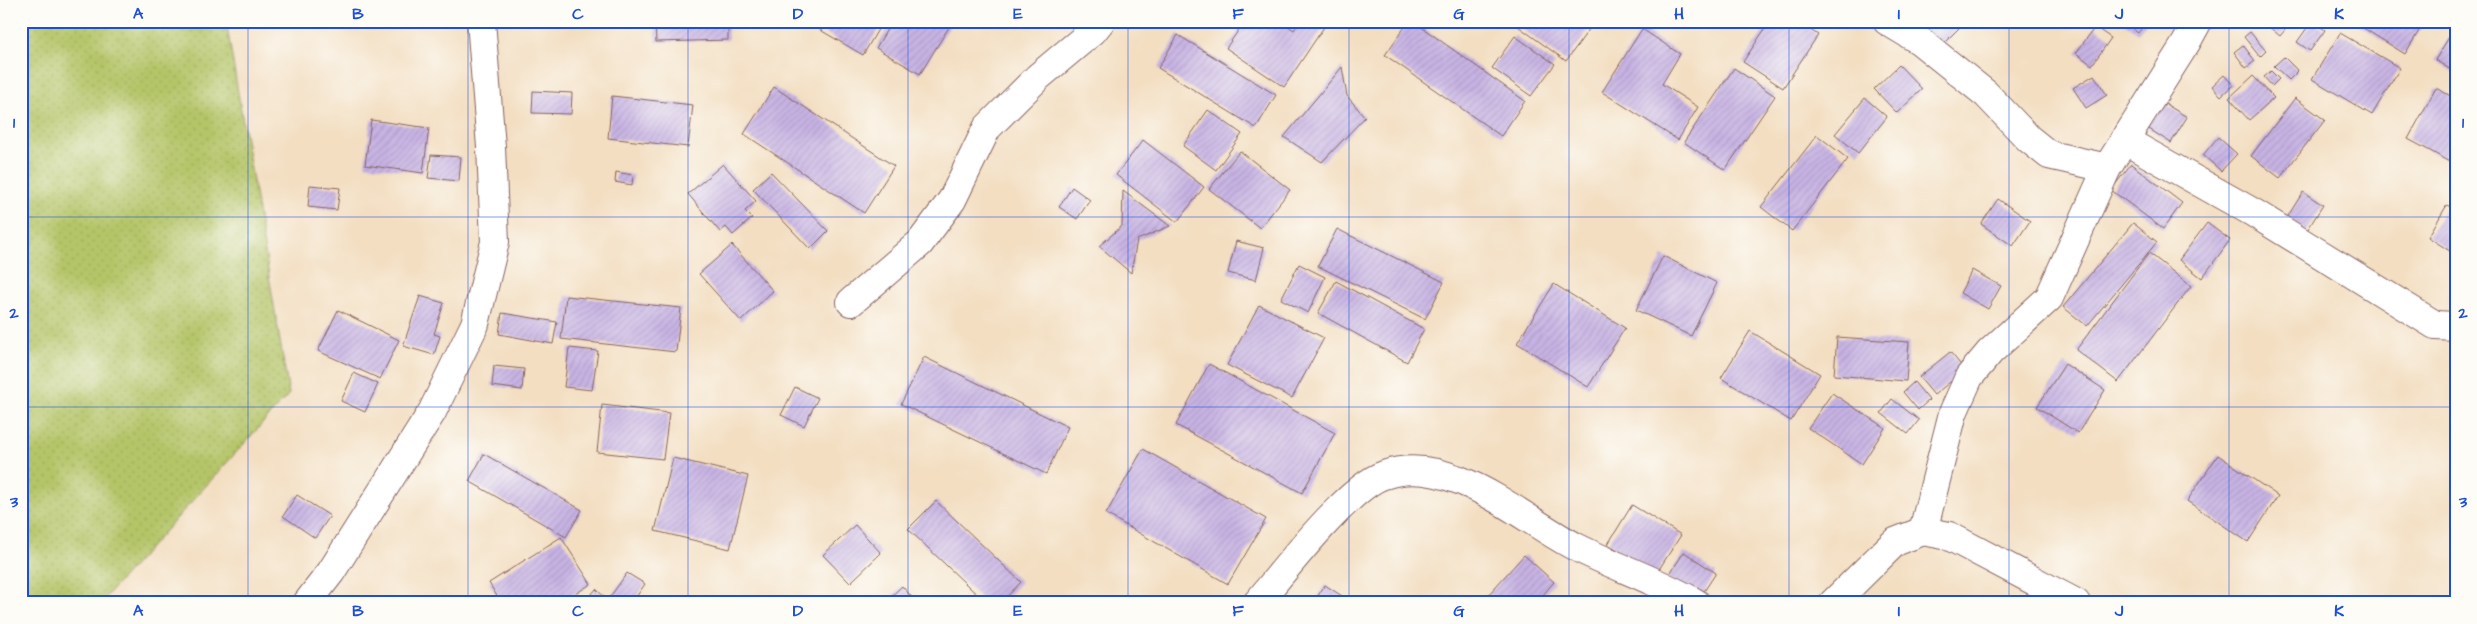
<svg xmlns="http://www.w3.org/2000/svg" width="2477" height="624" font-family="'Architects Daughter',sans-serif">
  <defs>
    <pattern id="green-dots" width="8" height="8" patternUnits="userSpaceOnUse" patternTransform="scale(1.25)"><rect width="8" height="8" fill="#b4c568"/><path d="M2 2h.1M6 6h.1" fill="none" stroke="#9ca95a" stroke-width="1.8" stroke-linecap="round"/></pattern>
    <pattern id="building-hatch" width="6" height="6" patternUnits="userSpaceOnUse" patternTransform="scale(1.25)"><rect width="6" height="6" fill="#c8b4e4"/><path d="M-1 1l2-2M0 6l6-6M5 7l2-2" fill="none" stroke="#ad9ac4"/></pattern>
  </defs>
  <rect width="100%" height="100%" fill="#fdfcf7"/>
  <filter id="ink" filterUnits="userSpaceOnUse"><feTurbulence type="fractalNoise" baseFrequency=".02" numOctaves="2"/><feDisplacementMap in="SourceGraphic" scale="10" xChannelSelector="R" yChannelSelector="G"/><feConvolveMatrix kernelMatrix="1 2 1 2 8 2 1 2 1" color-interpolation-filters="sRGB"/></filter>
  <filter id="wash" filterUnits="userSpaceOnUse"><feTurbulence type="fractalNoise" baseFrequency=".0096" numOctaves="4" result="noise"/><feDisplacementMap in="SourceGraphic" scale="20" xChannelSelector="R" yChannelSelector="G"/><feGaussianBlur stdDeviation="1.12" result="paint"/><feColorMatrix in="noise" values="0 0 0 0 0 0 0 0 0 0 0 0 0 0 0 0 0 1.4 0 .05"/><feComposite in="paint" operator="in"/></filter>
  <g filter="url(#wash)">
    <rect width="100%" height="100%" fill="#f3dec1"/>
    <path fill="url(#green-dots)" stroke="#7f724a" d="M21 21H226L289 394 100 603H21Z"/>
    <g id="blocks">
      <g fill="url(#building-hatch)">
        <path d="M655 21H728V40L656 42Z"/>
        <path d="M812 21H883L863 55 810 24Z"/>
        <path d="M892 21H939L949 27 920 74 876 48Z"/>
        <path d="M1245 21H1281L1294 30 1300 21H1315L1324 27 1284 87 1226 48Z"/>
        <path d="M1409 21H1413L1525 101 1501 136 1385 55Z"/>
        <path d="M1511 21H1595L1566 61Z"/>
        <path d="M1770 21H1797L1818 35 1783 88 1743 62Z"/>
        <path d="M1925 21H1963L1964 23 1941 46 1921 25Z"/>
        <path d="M2122 21H2147L2138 33Z"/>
        <path d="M2262 21H2282L2288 26 2280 36Z"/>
        <path d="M2312 21 2325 30 2310 51 2297 42Z"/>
        <path d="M2352 21H2425L2405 54Z"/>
        <path d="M2437 21H2450L2447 27Z"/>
        <path d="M2456 26V73L2435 60Z"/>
        <path d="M2095 27 2111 38 2092 65 2076 53Z"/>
        <path d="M1642 29 1680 54 1662 84 1698 107 1678 140 1602 92Z"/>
        <path d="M2250 32 2266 51 2260 57 2244 37Z"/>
        <path d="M2340 33 2400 68 2372 115 2312 79Z"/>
        <path d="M1178 35 1276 95 1256 128 1158 68Z"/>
        <path d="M1515 36 1555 64 1531 96 1492 68Z"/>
        <path d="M2243 45 2255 61 2246 68 2234 52Z"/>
        <path d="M2284 57 2298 71 2289 80 2274 66Z"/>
        <path d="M1899 65 1922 89 1897 113 1874 89Z"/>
        <path d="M1342 67 1347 96 1365 117 1322 162 1284 137Z"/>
        <path d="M1734 68 1775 96 1725 170 1684 142Z"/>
        <path d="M2271 71 2279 79 2272 86 2264 77Z"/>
        <path d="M2094 75 2107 95 2086 108 2073 88Z"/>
        <path d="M2224 75 2233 85 2221 96 2212 86Z"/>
        <path d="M2253 76 2274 98 2249 120 2229 98Z"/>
        <path d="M774 87 894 166 864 213 744 134Z"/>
        <path d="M2436 88 2456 99V165L2408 139Z"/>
        <path d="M533 91 572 93 571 114 532 113Z"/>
        <path d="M612 96 693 105 688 147 608 138Z"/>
        <path d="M1865 98 1887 117 1858 153 1835 134Z"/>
        <path d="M2295 98 2325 120 2280 178 2251 156Z"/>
        <path d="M2162 102 2187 117 2171 143 2146 127Z"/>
        <path d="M1208 110 1242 134 1216 170 1183 146Z"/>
        <path d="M371 120 429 128 423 173 365 165Z"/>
        <path d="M1817 135 1848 159 1792 231 1761 207Z"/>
        <path d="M2218 137 2237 154 2221 171 2203 155Z"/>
        <path d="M1143 140 1204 187 1177 222 1116 175Z"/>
        <path d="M1240 151 1290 190 1260 228 1209 189Z"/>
        <path d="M431 155 461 157 459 181 428 178Z"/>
        <path d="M723 164 756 201 745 211 752 218 733 235 726 227 720 232 688 194Z"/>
        <path d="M2131 164 2182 203 2163 229 2111 190Z"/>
        <path d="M616 172 633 175 632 185 615 182Z"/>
        <path d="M771 172 828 231 810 249 753 189Z"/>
        <path d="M310 185 340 188 337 210 308 207Z"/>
        <path d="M1072 187 1090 200 1077 219 1059 207Z"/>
        <path d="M1123 191 1170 226 1137 240 1131 273 1099 246 1122 226Z"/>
        <path d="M2303 192 2323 205 2306 232 2286 219Z"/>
        <path d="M1998 199 2030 221 2013 246 1981 224Z"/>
        <path d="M2447 205 2456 210V255L2428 237Z"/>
        <path d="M2133 223 2157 242 2087 326 2063 307Z"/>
        <path d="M2207 223 2230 240 2202 278 2179 260Z"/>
        <path d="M1337 229 1444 282 1425 319 1318 266Z"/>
        <path d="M1236 241 1264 248 1256 280 1228 273Z"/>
        <path d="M732 245 773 291 741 321 699 274Z"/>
        <path d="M2149 253 2191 286 2118 382 2076 350Z"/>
        <path d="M1663 256 1717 283 1691 336 1636 310Z"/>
        <path d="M1299 264 1325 277 1308 313 1281 299Z"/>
        <path d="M1972 270 2001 286 1988 309 1960 293Z"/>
        <path d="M1336 281 1424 329 1407 362 1318 313Z"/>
        <path d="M1554 284 1625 328 1588 387 1517 343Z"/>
        <path d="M420 296 444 303 434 334 440 336 434 355 403 346Z"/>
        <path d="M566 296 681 308 676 352 561 339Z"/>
        <path d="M1259 305 1324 338 1292 398 1227 365Z"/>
        <path d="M338 310 399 340 380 379 318 351Z"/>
        <path d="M502 313 557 322 553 344 499 334Z"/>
        <path d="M1750 331 1820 374 1791 421 1721 378Z"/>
        <path d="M1837 337 1909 342 1906 381 1834 375Z"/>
        <path d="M569 348 598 351 592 390 564 387Z"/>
        <path d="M1950 352 1965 370 1934 395 1919 377Z"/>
        <path d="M924 357 1068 427 1046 474 901 404Z"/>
        <path d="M1209 364 1335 433 1302 493 1176 425Z"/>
        <path d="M2065 364 2105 390 2078 433 2037 407Z"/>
        <path d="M494 366 524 369 522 390 492 386Z"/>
        <path d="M354 373 378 384 365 412 341 401Z"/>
        <path d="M1914 382 1929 400 1918 410 1903 392Z"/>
        <path d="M795 387 818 398 804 426 781 415Z"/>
        <path d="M1832 393 1885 428 1862 464 1808 428Z"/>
        <path d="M1892 399 1919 420 1908 434 1881 413Z"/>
        <path d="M602 405 669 413 663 459 597 452Z"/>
        <path d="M1143 449 1266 519 1228 584 1106 514Z"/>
        <path d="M484 454 582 510 566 537 469 481Z"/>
        <path d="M2218 455 2278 496 2248 542 2187 501Z"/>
        <path d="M673 458 748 476 730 549 655 531Z"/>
        <path d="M297 495 330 516 315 538 283 516Z"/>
        <path d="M936 501 1021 582 1001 603H986L908 529Z"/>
        <path d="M1632 505 1681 535 1656 574 1608 544Z"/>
        <path d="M855 525 881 553 850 583 823 555Z"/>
        <path d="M561 537 591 584 561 603H501L489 583Z"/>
        <path d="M1684 552 1716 573 1699 599 1667 578Z"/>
        <path d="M1524 555 1554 582 1536 603H1499L1489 594Z"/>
        <path d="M627 573 645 584 632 603H619L610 597Z"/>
        <path d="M1325 585 1353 603H1313Z"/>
        <path d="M902 586 917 603H884Z"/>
        <path d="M596 589 611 603H584Z"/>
      </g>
    </g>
  </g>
  <g filter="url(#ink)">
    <use href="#blocks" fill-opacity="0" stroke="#856260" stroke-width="1"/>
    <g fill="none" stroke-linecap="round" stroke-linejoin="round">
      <defs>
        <g id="street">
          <path d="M1887 21 1920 41 1986 94 2029 139 2049 155 2107 168"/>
          <path d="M2124 140 2254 213 2435 325 2456 326"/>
          <path d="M851 302 920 243 952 200 987 128 1038 77 1093 31 1101 21"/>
          <path d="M1923 531 1953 413 1969 377 1990 352 2049 298 2107 168 2186 43 2198 21"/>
          <path d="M307 603 331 572 432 412 475 324 495 242 491 147 481 21"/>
          <path d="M1257 603C1283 572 1349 486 1384 475 1451 452 1521 519 1576 547 1616 567 1658 581 1696 603"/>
          <path d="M1833 603 1895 542 1923 531 1949 536 2076 603"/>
        </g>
      </defs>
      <use href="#street" stroke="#856260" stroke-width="30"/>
      <use href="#street" stroke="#fff" stroke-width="28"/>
    </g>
  </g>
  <path fill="none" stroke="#1d4ed8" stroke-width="1" stroke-opacity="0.55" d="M248 21V603M468 21V603M688 21V603M908 21V603M1128 21V603M1349 21V603M1569 21V603M1789 21V603M2009 21V603M2229 21V603M21 217H2456M21 407H2456"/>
  <rect width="2477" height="624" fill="none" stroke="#fdfcf7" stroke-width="55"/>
  <rect x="28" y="28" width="2422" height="568" fill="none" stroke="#1d4ed8" stroke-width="2"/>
  <g font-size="16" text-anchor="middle" font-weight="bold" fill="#1d4ed8">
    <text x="138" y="19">A</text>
    <text x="358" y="19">B</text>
    <text x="578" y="19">C</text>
    <text x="798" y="19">D</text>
    <text x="1018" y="19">E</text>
    <text x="1238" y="19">F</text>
    <text x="1459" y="19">G</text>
    <text x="1679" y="19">H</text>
    <text x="1899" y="19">I</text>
    <text x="2119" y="19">J</text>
    <text x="2339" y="19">K</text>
    <text x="14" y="128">1</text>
    <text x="2463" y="128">1</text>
    <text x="14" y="318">2</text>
    <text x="2463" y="318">2</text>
    <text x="14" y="507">3</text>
    <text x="2463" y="507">3</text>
    <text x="138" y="616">A</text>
    <text x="358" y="616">B</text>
    <text x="578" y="616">C</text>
    <text x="798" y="616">D</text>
    <text x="1018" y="616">E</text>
    <text x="1238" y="616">F</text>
    <text x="1459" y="616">G</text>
    <text x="1679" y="616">H</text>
    <text x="1899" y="616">I</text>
    <text x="2119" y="616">J</text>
    <text x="2339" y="616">K</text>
  </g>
</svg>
